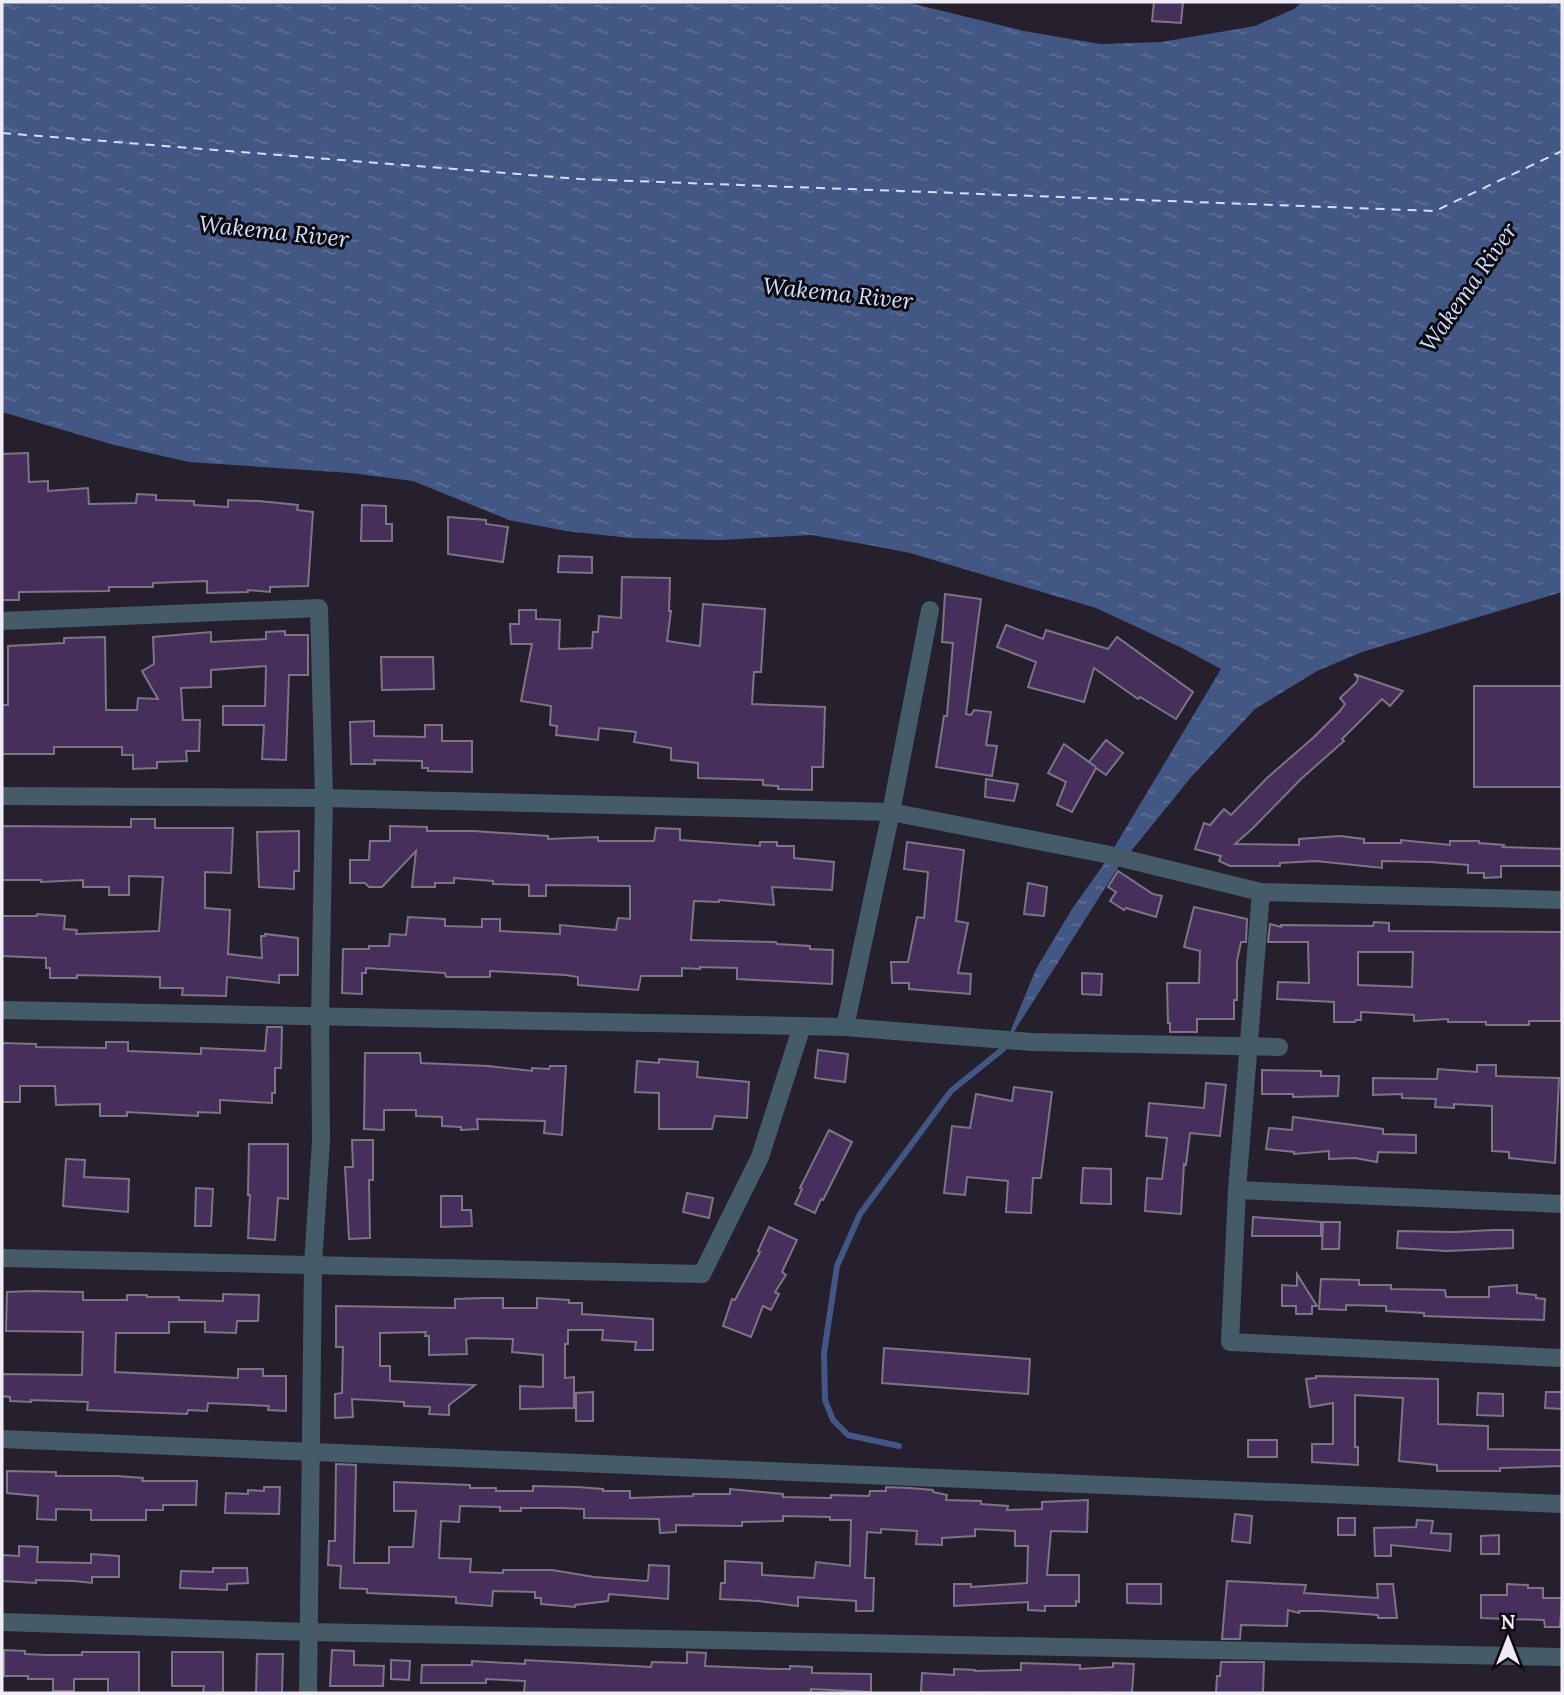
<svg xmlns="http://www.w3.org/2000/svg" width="1564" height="1695" font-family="Lora,serif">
  <defs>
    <pattern id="water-ripples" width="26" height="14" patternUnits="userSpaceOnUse" patternTransform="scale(1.75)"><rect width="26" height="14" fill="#425783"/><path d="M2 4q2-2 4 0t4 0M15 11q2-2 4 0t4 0" fill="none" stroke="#5e6f95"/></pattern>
  </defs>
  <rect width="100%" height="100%" fill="#261f2d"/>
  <path fill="url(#water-ripples)" d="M2 2H906L1024 31 1100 44 1161 42 1255 26 1294 9 1302 2H1562V592L1362 652 1317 671 1255 709 1192 776 1119 866 1003 1049 1036 969 1072 909 1106 861 1221 669 1182 648 1096 608 910 553 869 545 811 535 721 540 630 538 566 531 509 520 413 481 351 473 189 462 114 445 2 412Z"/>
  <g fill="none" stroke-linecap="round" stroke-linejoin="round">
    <path stroke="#425783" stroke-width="6" d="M899 1446 848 1435 833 1420 825 1400 824 1353 837 1266 860 1214 951 1091 1003 1049 1006 1044"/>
    <path stroke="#d0dffc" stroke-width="2" stroke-dasharray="9 7" stroke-linecap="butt" d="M2 133 580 179 1435 211 1562 151"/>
  </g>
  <g fill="#46305b" stroke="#7c7585" stroke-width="2" fill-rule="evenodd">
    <path d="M1154 2H1183L1181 23 1152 21Z"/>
    <path d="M28 453 29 482 48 481V491L88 488 89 504 136 503 137 494 156 495V500L194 501V505L228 507V500L259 501 298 505 297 510 313 512 308 586 270 587V592L248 590V592L207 593V581L153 583V587H109V591L19 592V600H2V454Z"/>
    <path d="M362 505 386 506V524H392V541H361Z"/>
    <path d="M448 517 486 520V524L508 527 503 562 448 554Z"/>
    <path d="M559 556 592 557V573L558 572Z"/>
    <path d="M622 577 670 578 669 611H671L667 641 700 646 703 604 765 609 761 672H754L752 704 825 707 823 767H812V790L778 789V786L763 785V780L698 778V763L671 760V748L634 742 636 732 599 728 598 740 556 735 557 726 550 725 551 706 521 701 532 644H511L510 624H519V610H536V619L560 620 559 649 592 648 593 632H598L599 616 621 618Z"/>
    <path d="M945 594 981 599 966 714 971 715 974 710 991 712 986 745 997 746 992 776 936 767 944 716H947L953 643 942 642Z"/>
    <path d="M1006 625 1043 639 1046 630 1108 649 1117 637 1193 692 1176 719 1140 697 1138 699 1094 668 1084 702 1028 687 1036 662 997 647Z"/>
    <path d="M285 631V635H308V675H289L286 760 262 759 264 725H223V706H265L266 666 211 670V687L181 688 183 720H200L199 751H186L187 761 157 762V768L133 769V755H122V747H54V754H2V705H8V646L64 643V638L105 637 106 710H137L138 698 158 699 142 671 154 664 153 637 211 632V642L266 639V632Z"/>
    <path d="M381 657H433L434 689 382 690Z"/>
    <path d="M1354 674 1403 691 1390 706 1382 699 1342 739 1344 741 1302 778 1253 828 1235 844 1299 845V839L1340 836 1364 839V843H1401V840L1450 845V841H1479V843L1504 845 1503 847 1562 849V866H1501V877L1484 878V873H1468V865L1430 862 1382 861V868L1316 861 1280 863V866H1230L1219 861 1221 856 1195 849 1204 823 1210 825 1224 809 1231 815 1267 778 1314 737 1339 712 1345 704 1340 698 1356 683 1358 678Z"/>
    <rect x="1474" y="686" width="88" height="101"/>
    <path d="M374 721V736L425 737V725H442V741H472V772L428 771V768H422V761L374 760 375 764H351L350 722Z"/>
    <path d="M1106 740 1123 753 1106 775 1096 768 1072 812 1057 805 1066 782 1048 773 1064 744 1096 767 1089 762Z"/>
    <path d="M986 779 1018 784 1014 801 985 797Z"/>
    <path d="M131 819H155V828H233L231 873 205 872V908L230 910 228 954 262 958 261 936H265V934L298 938V975H279V983L227 977 226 996 182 995 183 988H160V977L77 975V978H50V968H46V958L2 956V916H37V914L65 916 64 929 77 930 76 934 159 931 163 877 129 876V895H109V887H83V880L41 882V880H2V826L131 827Z"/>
    <path d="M390 826 427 827V831H473L548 836V839L598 837V841H654L656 828 680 829V840L760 846V842H777V846H794V858L834 862 832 890 772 887 774 905 719 900V902L694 901 691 940 776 942 777 944 810 946V949L833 950 832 984 737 979V968L700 967V969L682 968V976H641L638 990 578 985V977L566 975 490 971V977H446L445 973 366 968V973H362V994L342 993 343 949H369V946H389L390 934 406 935 408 917 445 919V926L482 927V919H500V931L560 934V925L616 930 618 918 630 919V886L546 885V896H529V885L493 884V881L454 878V883H435V887H412L416 851 382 887H369L365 883H350V860H369L370 841H390Z"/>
    <path d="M299 831V871H294V889L259 887 257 832Z"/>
    <path d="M907 842 964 850 956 921 968 923 958 973 971 974 970 994 909 989V983H892L891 962H908L917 917 924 918 928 872 904 869Z"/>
    <path d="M1118 871 1153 894 1162 896 1156 917 1126 908 1124 910 1110 901 1116 892 1108 887Z"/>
    <path d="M1028 883 1047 887 1044 916 1024 914Z"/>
    <path d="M1194 907 1247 919 1246 942H1241L1237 961V1000H1234V1019H1197V1032H1170V1023H1168L1167 983H1199L1200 951 1184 947Z"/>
    <path d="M1374 922 1389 923V931L1562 932 1561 1021H1529V1025H1486V1022H1448V1019L1414 1021V1015L1361 1012V1020H1356L1355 1022H1334V1002L1277 999 1278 982 1309 983 1308 942H1268L1270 924 1281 927V925L1373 926ZM1358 952H1413L1412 987 1358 985Z"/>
    <path d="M1082 973 1102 974 1101 995 1082 994Z"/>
    <path d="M267 1027H282L281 1068H275V1093H272V1103L220 1100V1113L198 1112V1116L127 1112V1116H100V1104L56 1105 55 1086H20V1102H2V1043L36 1044V1047L106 1048V1042H128V1051L201 1054V1048L265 1051Z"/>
    <path d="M818 1050 848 1054 845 1082 815 1078Z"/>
    <path d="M365 1053H420L421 1063 488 1066 532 1071V1068L549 1069 550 1066H566L562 1135 544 1133 545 1121 477 1119 478 1129 461 1130V1127L442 1126V1117L416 1116V1110H384V1130L364 1129Z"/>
    <path d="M659 1059 698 1062 697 1077 749 1082 747 1118 715 1116 712 1129H659V1093L635 1092 637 1061 659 1063Z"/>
    <path d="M1477 1065H1496V1076L1559 1078 1555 1163 1509 1158V1152L1492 1151V1106L1454 1104V1108L1435 1107 1436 1099 1402 1098V1094L1373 1095V1078L1437 1079 1438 1069 1477 1072Z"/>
    <path d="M1262 1070 1321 1071V1076H1339L1338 1096 1293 1097V1094H1262Z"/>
    <path d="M1206 1083 1226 1085 1220 1136 1190 1133 1186 1165 1184 1164 1181 1214 1145 1211 1147 1178 1162 1179 1167 1138 1146 1136 1149 1103 1204 1108Z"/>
    <path d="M1014 1087 1052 1092 1041 1178H1033L1031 1213 1006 1212 1008 1181 967 1177 965 1195 944 1193 952 1126 970 1128 976 1094 1012 1101Z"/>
    <path d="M1293 1117 1383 1129V1134L1416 1135V1153L1378 1152 1377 1162 1355 1158 1329 1159V1151L1294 1154V1152L1266 1149 1269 1128 1292 1130Z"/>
    <path d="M829 1130 852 1142 823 1200 821 1199 815 1213 795 1204 802 1189 800 1188Z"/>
    <path d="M352 1140H373V1180H369L370 1238 349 1239 345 1167H353Z"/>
    <path d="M249 1144H288V1199L278 1198 275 1240 248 1238 250 1195H248Z"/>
    <path d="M66 1159 85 1160 84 1177 129 1179 128 1212 63 1206Z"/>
    <path d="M1083 1168 1111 1169V1204L1081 1203Z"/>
    <path d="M196 1188 213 1189 211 1226H195Z"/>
    <path d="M687 1193 713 1198 709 1218 683 1212Z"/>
    <path d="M441 1196H462V1210H471L472 1226 441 1227Z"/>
    <path d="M1253 1217 1321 1222V1236H1252Z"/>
    <path d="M1323 1222H1340L1339 1249H1322Z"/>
    <path d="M769 1227 797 1240 782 1272 786 1275 775 1292 779 1294 771 1310 763 1306 751 1337 723 1326 732 1299 735 1300 760 1252 758 1251Z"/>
    <path d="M1493 1230H1513V1248L1447 1251 1397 1248 1398 1231 1455 1232Z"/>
    <path d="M1297 1274 1317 1306H1312V1314H1296V1306H1282V1285L1297 1286Z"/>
    <path d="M1321 1279 1359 1280V1285H1391V1289L1445 1290 1446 1297H1489V1287L1517 1285V1293L1536 1295V1298L1545 1299 1544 1320 1424 1316V1313L1386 1311V1306L1346 1305V1310L1319 1309Z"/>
    <path d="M33 1291 83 1292V1300H127V1295H147V1297H179V1300L223 1301V1294L259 1295 258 1321H237L236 1333 205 1332V1322H169V1333H116L115 1372 238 1378V1369H263V1376H286V1411L268 1410 269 1406 208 1403 207 1411 188 1410 187 1414 87 1410 88 1402 31 1400V1402L10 1401V1397L2 1396V1374L82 1375 83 1332 6 1331 7 1292Z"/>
    <path d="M484 1298H503V1308H537V1298L569 1300V1303H582V1314L653 1319V1350H635L636 1342 602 1340 603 1330H568V1344H565V1378L574 1377V1408L520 1409V1386L543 1387V1355L512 1352 513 1339 472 1338 466 1339 467 1354 429 1355V1336H425L426 1332 380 1333V1366H390V1381L475 1385 449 1405V1415L429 1414 430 1407 404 1406V1402L352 1399 353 1417 335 1418V1394L342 1393 343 1347H336V1306L455 1308V1299Z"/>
    <path d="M884 1348 1030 1359 1028 1394 882 1383Z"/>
    <path d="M1316 1376 1438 1379V1424L1488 1426V1449L1562 1450V1466L1500 1468V1471H1437V1465L1399 1461 1403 1398 1355 1395V1447H1358V1465L1312 1462V1444H1333V1403L1310 1407 1306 1379 1316 1378Z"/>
    <path d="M593 1392V1421H576V1393Z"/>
    <path d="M1546 1392H1562V1409L1545 1408Z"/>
    <path d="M1478 1393 1503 1394V1416L1477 1415Z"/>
    <rect x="1248" y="1440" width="29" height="17"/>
    <path d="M336 1464 356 1465 354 1563H389V1547H413L416 1511H394V1482L470 1485V1488H496V1491H533V1486L577 1487 603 1489V1491H630V1498L693 1496V1494H730V1489L783 1494V1497L831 1498V1495L869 1496 870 1491H886V1487L910 1488 933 1490V1492L947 1495 946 1500 981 1501V1504L1008 1506 1007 1510 1042 1509V1502L1088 1500 1087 1532 1051 1531 1047 1575H1079V1602L1076 1601V1606H1045V1611L1028 1610V1602L954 1606V1584H971V1587L1027 1583 1028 1546H1015V1531L975 1529V1536L942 1538V1545L916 1544 917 1531 881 1529V1533L867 1532 865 1578H874L873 1611H856V1601L798 1597V1606L759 1601 720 1599 721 1583H725V1561L762 1563V1575L814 1578 816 1562 850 1566 851 1520H830V1517L783 1516V1521L742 1522V1526L676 1525V1532L660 1533 659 1519 584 1518V1509L561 1508H521V1511H500V1507L460 1506 459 1522 441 1521 439 1558 471 1559 470 1572 503 1573V1570H552L594 1577 646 1581 648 1580 649 1565 669 1566 668 1599 609 1594 608 1601 575 1605V1607L541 1604V1598H535V1592L493 1591 492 1606 456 1603V1597L367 1593V1589L340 1588 341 1566 328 1565 329 1541H335Z"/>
    <path d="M7 1471 56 1472V1476H117L143 1478 142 1481H197L196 1505H163V1510H146V1520H91V1510L56 1509V1520L37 1519 38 1496 7 1493Z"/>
    <path d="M264 1487H280L279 1514 225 1513 226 1493 248 1494V1490L264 1491Z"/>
    <path d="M1235 1514 1252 1516 1250 1543 1232 1541Z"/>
    <rect x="1338" y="1518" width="17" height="17"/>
    <path d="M1417 1520 1433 1521 1431 1533 1451 1534 1450 1551 1391 1545V1556H1375L1374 1528 1416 1527Z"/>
    <path d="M1499 1535V1554H1481V1536Z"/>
    <path d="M19 1546 38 1547 37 1562 91 1563V1554L119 1556V1577H92V1583L74 1581 36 1580V1583L2 1581V1555L19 1556Z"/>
    <path d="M213 1568H247L248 1583 227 1584V1590L180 1588 181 1571 213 1572Z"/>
    <path d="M1227 1581 1306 1585 1304 1593 1378 1598 1377 1584H1393L1397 1618H1378V1615L1322 1611H1299V1613L1288 1610 1287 1626 1241 1625 1240 1639H1222Z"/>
    <path d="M1127 1584H1161V1604L1127 1603Z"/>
    <path d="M1507 1584 1528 1585V1588H1543V1598H1562L1560 1627H1545L1544 1620 1481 1618V1595H1507Z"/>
    <path d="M4 1650 25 1651V1654L46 1655H82V1652H139V1693H108V1679H74V1691H53V1679H28V1676H4Z"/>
    <path d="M332 1650 354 1651V1665L384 1666 383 1686H330Z"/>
    <path d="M172 1652H223V1693H203L204 1686H172Z"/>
    <path d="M687 1652 706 1653 705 1666 776 1669H790V1666L812 1667V1673L871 1674V1692L811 1689V1693H524L525 1681 486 1679V1683H421L422 1665H472V1661L525 1664V1660L651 1667 652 1662 687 1663Z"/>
    <path d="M257 1654H283L282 1693H256Z"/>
    <path d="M391 1660 410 1661 409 1680 391 1679Z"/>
    <path d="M1221 1662H1264L1263 1693H1216L1217 1676H1220Z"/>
    <path d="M1021 1663 1080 1665V1669L1113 1667V1663L1134 1664 1132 1693 921 1692 922 1673 954 1675V1669L975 1670V1671L1021 1670Z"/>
  </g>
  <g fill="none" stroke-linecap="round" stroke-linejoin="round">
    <g stroke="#455b68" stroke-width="18">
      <path d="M2 621 319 608 324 798 320 1016 321 1141 313 1264 308 1693"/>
      <path d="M2 796 324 798 891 812 1105 854 1261 892 1562 900"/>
      <path d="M1261 892 1237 1190 1230 1342 1562 1358"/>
      <path d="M2 1010 845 1027 1032 1042 1279 1047"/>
      <path d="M845 1027 891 812 930 610"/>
      <path d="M1237 1190 1562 1204"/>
      <path d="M2 1258 702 1274 760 1157 802 1026"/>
      <path d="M2 1439 1562 1504"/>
      <path d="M2 1622 308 1632 1562 1657"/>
    </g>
  </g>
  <g text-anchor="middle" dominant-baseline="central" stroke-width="6" stroke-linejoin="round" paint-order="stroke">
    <g font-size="23" font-style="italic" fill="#d0dffc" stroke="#0d0b11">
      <text transform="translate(274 231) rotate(6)">Wakema River</text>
      <text transform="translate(1468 287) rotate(-55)">Wakema River</text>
      <text transform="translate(838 293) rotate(6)">Wakema River</text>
    </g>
  </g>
  <rect width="1564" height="1695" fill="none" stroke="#f0ecf5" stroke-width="7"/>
  <g transform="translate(1508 1639)" stroke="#0d0b11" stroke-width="5" paint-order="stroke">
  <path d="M0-5L12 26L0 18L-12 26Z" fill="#f0ecf5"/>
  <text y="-10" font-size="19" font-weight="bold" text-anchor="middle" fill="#f0ecf5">N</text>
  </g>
</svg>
